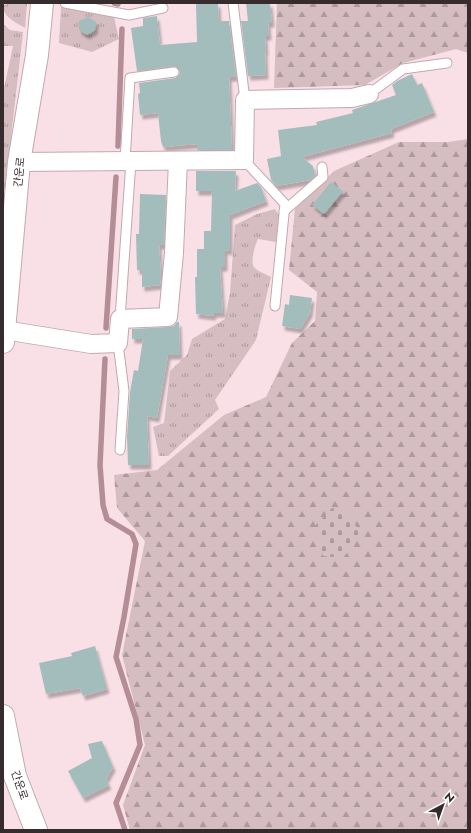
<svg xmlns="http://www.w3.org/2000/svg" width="471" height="833" font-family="Jost,'Noto Sans KR',sans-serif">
  <defs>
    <pattern id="grass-tufts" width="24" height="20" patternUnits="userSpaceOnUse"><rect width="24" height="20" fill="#d6bdc2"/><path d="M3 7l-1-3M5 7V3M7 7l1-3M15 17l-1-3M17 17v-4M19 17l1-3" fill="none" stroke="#ae9a9e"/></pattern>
    <pattern id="forest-firs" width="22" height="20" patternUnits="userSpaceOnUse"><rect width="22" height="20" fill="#d6bdc2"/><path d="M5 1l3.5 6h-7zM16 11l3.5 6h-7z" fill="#ae9a9e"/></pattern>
    <pattern id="cemetery-stones" width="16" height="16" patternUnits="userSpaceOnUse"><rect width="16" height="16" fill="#d6bdc2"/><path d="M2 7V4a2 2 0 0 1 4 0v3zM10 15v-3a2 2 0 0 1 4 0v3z" fill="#ae9a9e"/></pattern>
    <filter id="shadow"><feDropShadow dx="2.5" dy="4.5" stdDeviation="1" flood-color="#0004"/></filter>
  </defs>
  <rect width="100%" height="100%" fill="#f9e0e6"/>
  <g fill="url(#grass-tufts)">
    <path d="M8 3H27L25 28C17 23 3 17 3 6Z"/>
    <path d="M61 7 114 17 119 39 92 52 59 43Z"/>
    <path d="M3 24 10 30 23 32 5 190H3V93L13 46H3Z"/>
    <path d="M275 209 279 215 276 242 258 239C255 245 250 262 254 267 258 272 266 274 271 277L256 340 215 400 219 409 168 456H159L153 427 164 423 170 371 187 355 192 339 225 319 230 293 235 225 257 214Z"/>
  </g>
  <g fill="url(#forest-firs)">
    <path d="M277 3H468V53L456 49 403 63 365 85 274 88Z"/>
    <path d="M468 139V830H130L123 805 145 745 122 655 145 541 117 508 114 475 157 470 224 415 266 397 292 343 315 321 317 292 289 270 295 209 334 171 399 142H448Z"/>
  </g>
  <path fill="url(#cemetery-stones)" d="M332 508 349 512 360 535 343 558 323 556 314 527Z"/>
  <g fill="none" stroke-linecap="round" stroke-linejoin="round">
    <g stroke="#b48d96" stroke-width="5.5">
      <path d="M114 3 118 4"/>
      <path d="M118 146 122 29"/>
      <path d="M106 328 116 177"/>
      <path d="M105 359 100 465 103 505 107 519 132 534 136 544 124 617 116 657 136 719 140 745 116 803 125 830"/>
    </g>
  </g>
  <g fill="#a3bdbc" filter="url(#shadow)">
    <path d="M196 3H218L219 21H229L236 77H229L232 150H197V144L163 147 161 141 158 113 140 115 138 94 140 93 139 83 175 78 179 75 180 72 178 68 174 66 137 71 131 28 143 26V18L157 16 160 45 197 42Z"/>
    <path d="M246 3H270L272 23H268L269 36H265L266 51H265L266 75 248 76 241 21H248Z"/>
    <path d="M88 17 96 22 95 30 87 35 79 30V21Z"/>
    <path d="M412 74 417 85 422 83 434 112 391 129 392 133 302 157 313 166 315 176 310 180 276 186 271 180 267 159 281 156 278 130 317 125 316 122 353 113 352 110 396 95 392 85 397 81Z"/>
    <path d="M196 171H236L235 191 257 183 261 187 266 201 230 215V251L225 250V267H220L223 313H214L213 316 196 314 195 277H197V249H204V231H211L212 191H196Z"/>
    <path d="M331 182 343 191 324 214 312 205Z"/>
    <path d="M140 194 166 195 164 245H159L161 276 160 285 142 287V270H137L136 234H139Z"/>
    <path d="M290 295 312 298 310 313 300 329 282 326 285 304 289 305Z"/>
    <path d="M177 322H179L180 355H168L157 418 147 416 149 465H128L127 436 130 392 134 370 138 371 143 339H132V329L168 327 174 326Z"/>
    <path d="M95 646 107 689 83 696 80 688 46 694 39 663 72 656 71 653Z"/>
    <path d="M102 741 113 767 106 779 109 785 83 798 68 771 92 758 88 744Z"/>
  </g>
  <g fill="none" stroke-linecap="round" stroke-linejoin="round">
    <defs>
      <g id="lane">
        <path d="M65 3 129 15 163 8"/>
        <path d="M233 3 245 100"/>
        <path d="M369 94 403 69 447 63"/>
        <path d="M244 160 285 204 275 306"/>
        <path d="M125 161 130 78 174 72"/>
        <path d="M284 211 323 177 322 167"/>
        <path d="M120 319 131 161"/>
        <path d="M118 343 124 391 120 450"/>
      </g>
      <g id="street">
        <path d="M19 162 244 160 245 100 352 98 369 94"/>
        <path d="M4 330 91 344 118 343 120 319 168 317 174 253 178 161"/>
      </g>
      <g id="secondary">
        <path d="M3 342 19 162 37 55 42 3"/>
        <path d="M3 716 15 776 36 830"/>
      </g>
    </defs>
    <use href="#lane" stroke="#c1aaaf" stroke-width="11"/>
    <use href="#street" stroke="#c1aaaf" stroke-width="20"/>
    <use href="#secondary" stroke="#c1aaaf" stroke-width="24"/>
    <use href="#lane" stroke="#fff" stroke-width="9"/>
    <use href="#street" stroke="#fff" stroke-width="18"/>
    <use href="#secondary" stroke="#fff" stroke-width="22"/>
  </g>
  <g text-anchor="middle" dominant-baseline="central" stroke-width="3.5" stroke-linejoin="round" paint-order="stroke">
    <g font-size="11" fill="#362c2e" stroke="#fff">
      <text transform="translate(19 172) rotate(-84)">간운로</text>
      <text transform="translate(20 785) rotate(71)">간운로</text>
    </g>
  </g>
  <rect width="471" height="833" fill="none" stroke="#362c2e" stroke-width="8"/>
  <g transform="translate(443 805) rotate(41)" stroke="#ffffff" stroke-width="3" paint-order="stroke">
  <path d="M0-3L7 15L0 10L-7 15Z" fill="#362c2e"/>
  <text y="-6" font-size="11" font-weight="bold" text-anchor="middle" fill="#362c2e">N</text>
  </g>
</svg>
